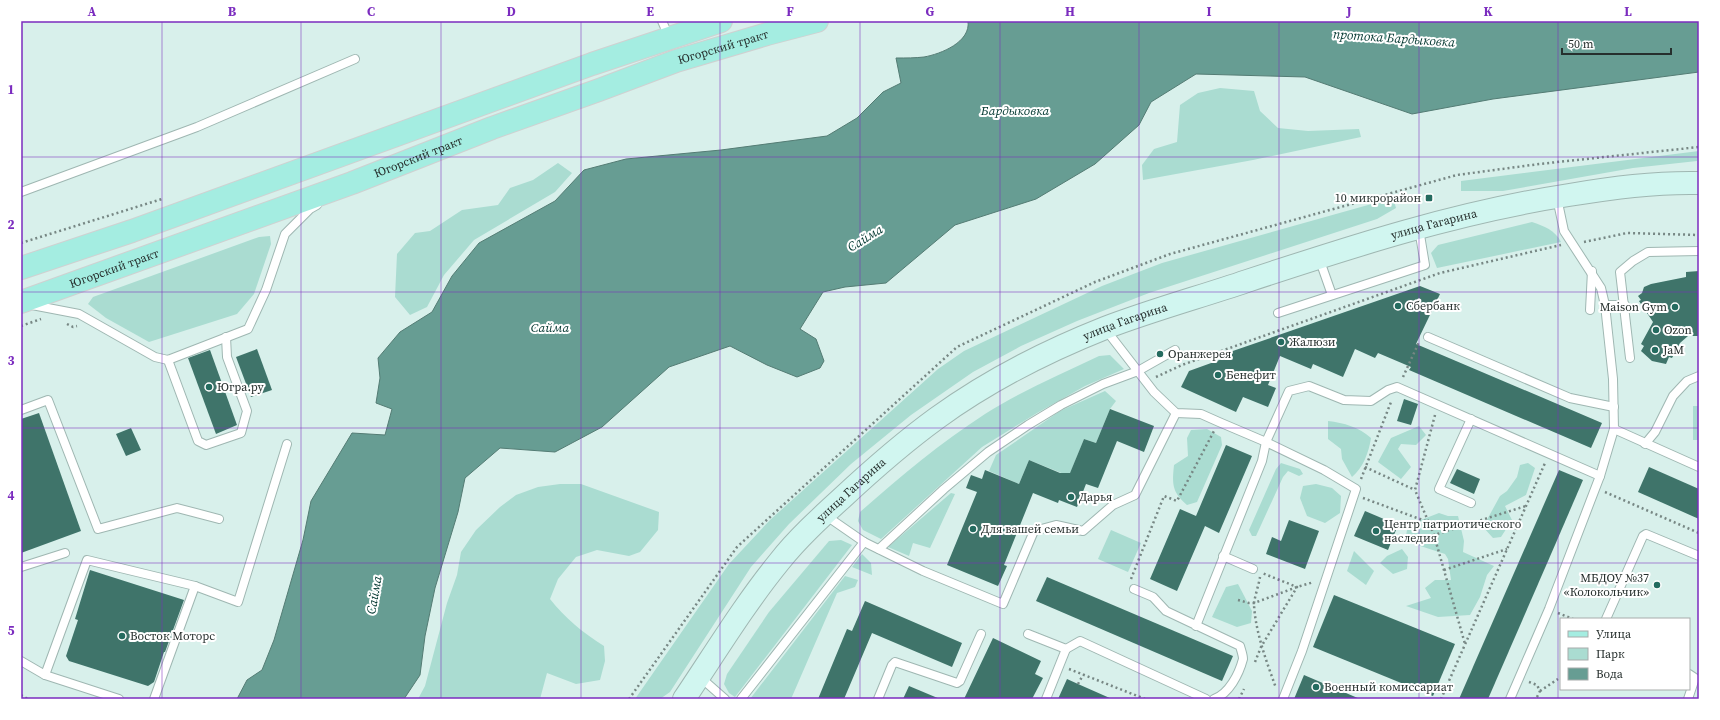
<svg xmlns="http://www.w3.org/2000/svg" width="1720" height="720" font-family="'Source Serif 4',serif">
  <rect width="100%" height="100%" fill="#d8f0eb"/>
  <g fill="#aadcd1">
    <path d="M1220 88 1254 91 1260 111 1278 128 1308 131 1359 129 1361 137 1253 160 1143 180 1142 165 1154 149 1177 142 1180 105 1198 93Z"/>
    <path d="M1699 151 1697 161 1633 168 1503 191H1461V181Z"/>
    <path d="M558 163 572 173 555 192 474 240 444 275 427 307 410 315 395 297 397 254 415 233 430 231 462 210 498 205 510 188 533 180Z"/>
    <path d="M1393 198 1396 208 1377 219 1149 293 1077 321 1021 346 973 372 911 415 851 464 789 524 751 567 670 692 660 699H635L729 564 770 520 938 369 964 351 1102 286 1162 263Z"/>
    <path d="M1532 222C1544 226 1555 230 1561 242L1437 268 1431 253 1438 245Z"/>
    <path d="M270 236 271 244 254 294 237 314 149 342 106 318 88 304 93 297 259 237Z"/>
    <path d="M1110 355 1124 369 1085 386 1037 413 982 447 881 539 863 530 858 521 860 512C900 477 940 443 985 414 1021 391 1061 374 1099 356Z"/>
    <path d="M1105 391 1116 401 1110 409 1096 443 1084 439 1069 476 1029 460 1019 484 989 471 996 455 1060 411Z"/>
    <rect x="1693" y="406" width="6" height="34"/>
    <path d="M1328 421C1344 423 1359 427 1371 438 1369 452 1363 468 1352 477L1342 459 1341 449 1328 439Z"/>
    <path d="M1419 426 1426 435 1416 445 1401 444 1398 449 1411 467 1401 479 1378 462 1391 438Z"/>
    <path d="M1207 429 1221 437 1222 445 1197 502 1187 505C1172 492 1172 484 1174 465L1188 456 1187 438 1191 430Z"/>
    <path d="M1281 463 1300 469 1303 474 1299 476 1288 471 1283 477 1256 536H1252L1249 530 1276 469Z"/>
    <path d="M1528 463 1535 468 1526 495 1505 506 1512 520 1501 537 1493 538 1483 527 1500 496 1507 491 1517 477 1520 465Z"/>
    <path d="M560 484H581L659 512 658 530 640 552 629 556 597 550 576 557 558 579 550 599C565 618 583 633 604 646L605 661 600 680 576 684 547 673 540 699H418L425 686 447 603 457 575 461 552 476 530 500 507 516 495 538 487Z"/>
    <path d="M1316 484 1332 488 1341 496 1340 513 1325 523 1307 516 1300 498 1303 486Z"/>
    <path d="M951 493 955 494 930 548 913 543 909 556 888 547Z"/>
    <path d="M1439 513 1448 516H1458L1464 541 1463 552 1494 566 1487 575 1480 597 1470 615 1438 617 1406 606 1431 598 1425 588 1435 580H1451L1448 559 1445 554 1405 541 1408 525Z"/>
    <path d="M1111 530 1141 543 1128 572 1098 559Z"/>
    <path d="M841 540 852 545 735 697 729 693 724 684 727 674 769 612 818 554 829 541Z"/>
    <path d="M1402 549 1408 557 1407 569 1393 574 1380 563 1387 556Z"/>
    <path d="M1354 551 1374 571 1366 585 1347 571Z"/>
    <path d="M862 554 871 563 872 575 852 567Z"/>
    <path d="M845 576 858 580 855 587 837 593 791 699H750Z"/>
    <path d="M1238 584 1252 611 1251 623 1237 627 1212 617 1226 587Z"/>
  </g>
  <path fill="#679d93" stroke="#547c74" d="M968 21H1699V72L1493 99 1412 114 1305 77 1196 74 1151 102 1139 125 1095 164 1036 199 955 225 886 283 845 287 823 292 800 329 816 339 824 361 820 368 797 377 767 365 730 346 669 367 602 427 555 452 500 448 465 478 458 512 435 588 425 636 420 675 404 699H237L247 680 262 670 274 640 303 540 311 501 352 433 385 435 392 409 376 403 380 378 378 358 400 332 432 312 452 276 479 243 555 201 584 170 626 159 721 150 827 136 857 118 883 92 901 83 896 58C906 58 915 58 924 57 941 54 971 42 968 21Z"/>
  <g fill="#3f746a">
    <path d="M1699 271V336H1688L1680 343 1672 358 1669 357 1666 364 1652 361 1641 351 1644 346 1641 344 1653 322 1639 301 1641 300 1638 296 1642 293 1644 287 1651 284 1686 277V272Z"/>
    <path d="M1420 286 1440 294 1416 344 1602 423 1591 448 1409 370 1411 367 1378 353 1375 358 1355 349 1343 377 1313 364 1311 369 1280 356 1268 385 1276 388 1268 407 1243 397 1236 412 1181 387 1189 371 1225 358 1227 353Z"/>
    <path d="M257 349 272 390 251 397 236 357Z"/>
    <path d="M210 350 237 425 216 434 188 358Z"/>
    <path d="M1404 399 1418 404 1411 425 1397 421Z"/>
    <path d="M1110 409 1154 426 1144 452 1117 441 1098 488 1086 484 1077 507 1059 500 1058 503 1033 493 1004 565 1007 566 998 586 947 565 977 492 966 488 971 475 982 479 985 470 1019 484 1029 460 1060 473H1070L1084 439 1096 443Z"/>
    <path d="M39 413 81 531 21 553V419Z"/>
    <path d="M131 428 141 450 126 456 116 434Z"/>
    <path d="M1226 445 1252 456 1219 533 1205 526 1177 591 1150 579 1180 509 1196 516Z"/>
    <path d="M1649 467 1699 489V519L1638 492Z"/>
    <path d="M1457 469 1480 479 1474 494 1450 483Z"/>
    <path d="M1559 470 1583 480 1555 545 1488 699H1459Z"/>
    <path d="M1365 511 1398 525 1388 550 1354 536Z"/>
    <path d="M1289 520 1319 531 1305 569 1266 554 1272 537 1281 541Z"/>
    <path d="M90 570 184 600 165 652H164L154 682 148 686 69 661 66 656 78 620 75 619Z"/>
    <path d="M1047 577 1233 656 1222 681 1036 601Z"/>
    <path d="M1334 595 1455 644 1433 696 1313 647Z"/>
    <path d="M865 601 962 643 952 667 872 633 844 699H818L847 629 852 631Z"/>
    <path d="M993 638 1041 661 1035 674 1043 678 1032 699H964Z"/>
    <path d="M1304 675 1360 699H1294Z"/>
    <path d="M1067 679 1078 684 1112 699H1058Z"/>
    <path d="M909 686 940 699H903Z"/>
  </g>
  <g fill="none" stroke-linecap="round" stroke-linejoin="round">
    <defs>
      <g id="lane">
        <path d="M662 21 669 37"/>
        <path d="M21 192 197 127 355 59"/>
        <path d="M1557 198 1564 231 1601 288 1605 305 1613 379 1614 429 1600 476"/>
        <path d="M1319 258 1332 295"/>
        <path d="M32 305 79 314 155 357 168 360 248 329 266 290 285 234 310 209 317 205"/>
        <path d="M1605 305H1625"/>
        <path d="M1590 310 1592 271"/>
        <path d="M1278 313 1425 265 1419 229"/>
        <path d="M1106 330 1154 392 1176 413 1201 414 1219 422 1266 442 1324 470 1356 489 1302 651 1283 699"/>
        <path d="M1428 337 1570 398 1614 407"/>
        <path d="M1630 358 1620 272 1633 261 1648 252 1699 251"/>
        <path d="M168 360 198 441 206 445 241 433 247 411 227 357 226 337"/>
        <path d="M21 410 48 400 98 529 177 508 219 519"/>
        <path d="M1471 419 1439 489 1471 503"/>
        <path d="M1614 429 1699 467"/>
        <path d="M1645 444 1655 432 1673 396 1687 381 1699 376"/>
        <path d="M825 515 864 542 923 571 1003 604 1034 531 1056 525 1083 531 1113 505 1135 495 1176 413"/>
        <path d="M879 549 944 489 988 452 1028 425 1061 405 1103 384 1138 371 1175 350"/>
        <path d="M1223 556 1253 569"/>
        <path d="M21 567 65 553"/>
        <path d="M1134 589 1153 597 1166 611 1240 646C1241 650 1243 655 1243 659 1239 674 1229 694 1214 699"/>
        <path d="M1606 619 1643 536 1646 534 1699 556"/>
        <path d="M1196 626 1262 461 1266 442 1289 391 1309 386 1344 400 1371 401 1388 390 1397 387 1600 476 1549 609 1510 699"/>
        <path d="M1028 634 1066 649 1080 641 1206 699"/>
        <path d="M21 661 45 675 119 699"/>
        <path d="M45 675 87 560 195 586 238 602 287 444"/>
        <path d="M700 677 725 699"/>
        <path d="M154 699 195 586"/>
        <path d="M741 699 864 542"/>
        <path d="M878 699 892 665 895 662 957 683 960 681 981 634"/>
        <path d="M1046 699 1066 649"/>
        <path d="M1688 699 1695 678 1689 674"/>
      </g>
      <g id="secondary">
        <path id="s1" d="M684 699C715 653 744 605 779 562 797 539 820 518 842 498 872 470 904 442 937 418 988 381 1047 351 1105 328 1152 310 1200 297 1247 281 1353 246 1458 212 1569 195 1612 188 1655 182 1699 183"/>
      </g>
      <g id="primary">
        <path d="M21 268 132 231 592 64 721 21"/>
        <path id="s2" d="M21 302 352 183 492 128 599 90 676 61 767 34 817 21"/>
      </g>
    </defs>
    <use href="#lane" stroke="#9fb7b2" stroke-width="10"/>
    <use href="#secondary" stroke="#9fb7b2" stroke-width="24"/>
    <use href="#primary" stroke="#cfd1d1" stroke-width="24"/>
    <g stroke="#778784" stroke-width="2.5" stroke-dasharray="2 3" stroke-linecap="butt">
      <path d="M1584 242 1627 233 1699 235"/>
      <path d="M21 243 162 199"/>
      <path d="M67 324 73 327 77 326"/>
      <path d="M21 326 41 319"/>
      <path d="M1156 377 1182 365 1440 273 1561 245"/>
      <path d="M1403 377 1419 342"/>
      <path d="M1435 415 1415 490 1434 535 1526 506"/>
      <path d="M1365 467 1415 490"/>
      <path d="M1361 479 1391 402"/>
      <path d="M1605 492 1699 533"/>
      <path d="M1363 498 1428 522"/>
      <path d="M1434 535 1465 644"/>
      <path d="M1444 570 1507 549"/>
      <path d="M1260 577C1259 584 1254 599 1254 604 1255 631 1267 663 1276 688"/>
      <path d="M1131 579 1164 496 1177 501 1214 431"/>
      <path d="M1238 600 1249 603H1254L1297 587 1314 582"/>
      <path d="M1558 613 1573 619"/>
      <path d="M1255 662 1261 647 1297 587 1262 573"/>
      <path d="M1069 669 1145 699"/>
      <path d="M1529 682 1537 685 1540 691 1537 697 1534 699"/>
      <path d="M1078 684 1083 675"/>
      <path d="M1540 691 1558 679"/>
      <path d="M21 695 28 699"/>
      <path d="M629 699 737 547 957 347 1095 282 1170 254 1457 175 1539 164 1699 147"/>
      <path d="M1239 699 1244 689"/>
      <path d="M1441 699 1545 463"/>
    </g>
    <use href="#lane" stroke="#fff" stroke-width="8"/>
    <use href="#secondary" stroke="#d1f6f0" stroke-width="22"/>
    <use href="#primary" stroke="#a4ede1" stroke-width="22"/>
  </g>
  <path fill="none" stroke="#7b2cbf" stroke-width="1" stroke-opacity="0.55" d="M162 21V699M301 21V699M441 21V699M581 21V699M720 21V699M860 21V699M1000 21V699M1139 21V699M1279 21V699M1419 21V699M1558 21V699M21 157H1699M21 292H1699M21 428H1699M21 563H1699"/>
  <g fill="#246b5f" stroke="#fff" stroke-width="1.5">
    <rect x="1425" y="194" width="8" height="8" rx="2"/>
    <circle cx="1398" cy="306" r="4"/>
    <circle cx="1675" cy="307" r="4"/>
    <circle cx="1656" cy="330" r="4"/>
    <circle cx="1281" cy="342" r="4"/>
    <circle cx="1655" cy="350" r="4"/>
    <circle cx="1160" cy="354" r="4"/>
    <circle cx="1218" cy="375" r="4"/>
    <circle cx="209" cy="387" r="4"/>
    <circle cx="1071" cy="497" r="4"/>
    <circle cx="973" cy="529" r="4"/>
    <circle cx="1376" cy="531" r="4"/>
    <circle cx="1657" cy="585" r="4"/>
    <circle cx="122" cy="636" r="4"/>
    <circle cx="1316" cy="687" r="4"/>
  </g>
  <g text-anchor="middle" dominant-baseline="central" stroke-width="4" stroke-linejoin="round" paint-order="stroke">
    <g font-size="12" fill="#262f2d" stroke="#fff">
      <text stroke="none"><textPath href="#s2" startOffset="747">Югорский тракт</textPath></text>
      <text stroke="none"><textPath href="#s2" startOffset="423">Югорский тракт</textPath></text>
      <text stroke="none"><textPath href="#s1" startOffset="917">улица Гагарина</textPath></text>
      <text stroke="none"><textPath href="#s2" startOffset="99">Югорский тракт</textPath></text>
      <text stroke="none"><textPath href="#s1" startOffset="593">улица Гагарина</textPath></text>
      <text stroke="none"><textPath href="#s1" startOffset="269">улица Гагарина</textPath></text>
    </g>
    <g font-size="12" fill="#262f2d" stroke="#fff" text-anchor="start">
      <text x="1421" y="198" text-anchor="end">10 микрорайон</text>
      <text x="1406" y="306">Сбербанк</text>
      <text x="1667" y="307" text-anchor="end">Maison Gym</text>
      <text x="1664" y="330">Ozon</text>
      <text x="1289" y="342">Жалюзи</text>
      <text x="1663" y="350">JaM</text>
      <text x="1168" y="354">Оранжерея</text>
      <text x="1226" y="375">Бенефит</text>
      <text x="217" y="387">Югра.ру</text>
      <text x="1079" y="497">Дарья</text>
      <text x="1384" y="524">Центр патриотического<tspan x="1384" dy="14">наследия</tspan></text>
      <text x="981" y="529">Для вашей семьи</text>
      <text x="1649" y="578" text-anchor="end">МБДОУ №37<tspan x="1649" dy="14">«Колокольчик»</tspan></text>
      <text x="130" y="636">Восток Моторс</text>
      <text x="1324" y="687">Военный комиссариат</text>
    </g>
    <g font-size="13" font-style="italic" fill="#00362f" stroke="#fff">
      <text transform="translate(1394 38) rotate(4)">протока Бардыковка</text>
      <text x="1015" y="110">Бардыковка</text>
      <text transform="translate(865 238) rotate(-32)">Сайма</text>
      <text x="550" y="327">Сайма</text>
      <text transform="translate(374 595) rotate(-80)">Сайма</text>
    </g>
  </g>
  <rect width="1720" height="720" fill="none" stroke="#ffffff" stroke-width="44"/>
  <rect x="1560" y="618" width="130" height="72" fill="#ffffff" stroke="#a8acab"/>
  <rect x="1568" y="631" width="20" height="6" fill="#a4ede1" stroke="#a8acab"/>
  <text x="1596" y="638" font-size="12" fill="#262f2d">Улица</text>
  <rect x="1568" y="648" width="20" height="12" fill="#aadcd1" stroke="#a8acab"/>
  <text x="1596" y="658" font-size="12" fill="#262f2d">Парк</text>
  <rect x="1568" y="668" width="20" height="12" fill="#679d93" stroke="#a8acab"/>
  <text x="1596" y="678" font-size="12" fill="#262f2d">Вода</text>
  <path d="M1562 48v6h109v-6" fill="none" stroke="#262f2d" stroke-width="2"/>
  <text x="1568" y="48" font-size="12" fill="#262f2d" stroke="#ffffff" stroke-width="3" paint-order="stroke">50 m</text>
  <rect x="22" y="22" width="1676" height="676" fill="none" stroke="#7b2cbf" stroke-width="1.5"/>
  <g font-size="13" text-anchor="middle" font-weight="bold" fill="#7b2cbf">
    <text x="92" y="16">A</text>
    <text x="232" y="16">B</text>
    <text x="371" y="16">C</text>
    <text x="511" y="16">D</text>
    <text x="650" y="16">E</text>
    <text x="790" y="16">F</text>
    <text x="930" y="16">G</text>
    <text x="1070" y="16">H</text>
    <text x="1209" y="16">I</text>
    <text x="1349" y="16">J</text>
    <text x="1488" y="16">K</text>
    <text x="1628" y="16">L</text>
    <text x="11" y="94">1</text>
    <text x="11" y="229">2</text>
    <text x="11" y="365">3</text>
    <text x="11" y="500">4</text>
    <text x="11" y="635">5</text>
  </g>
</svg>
